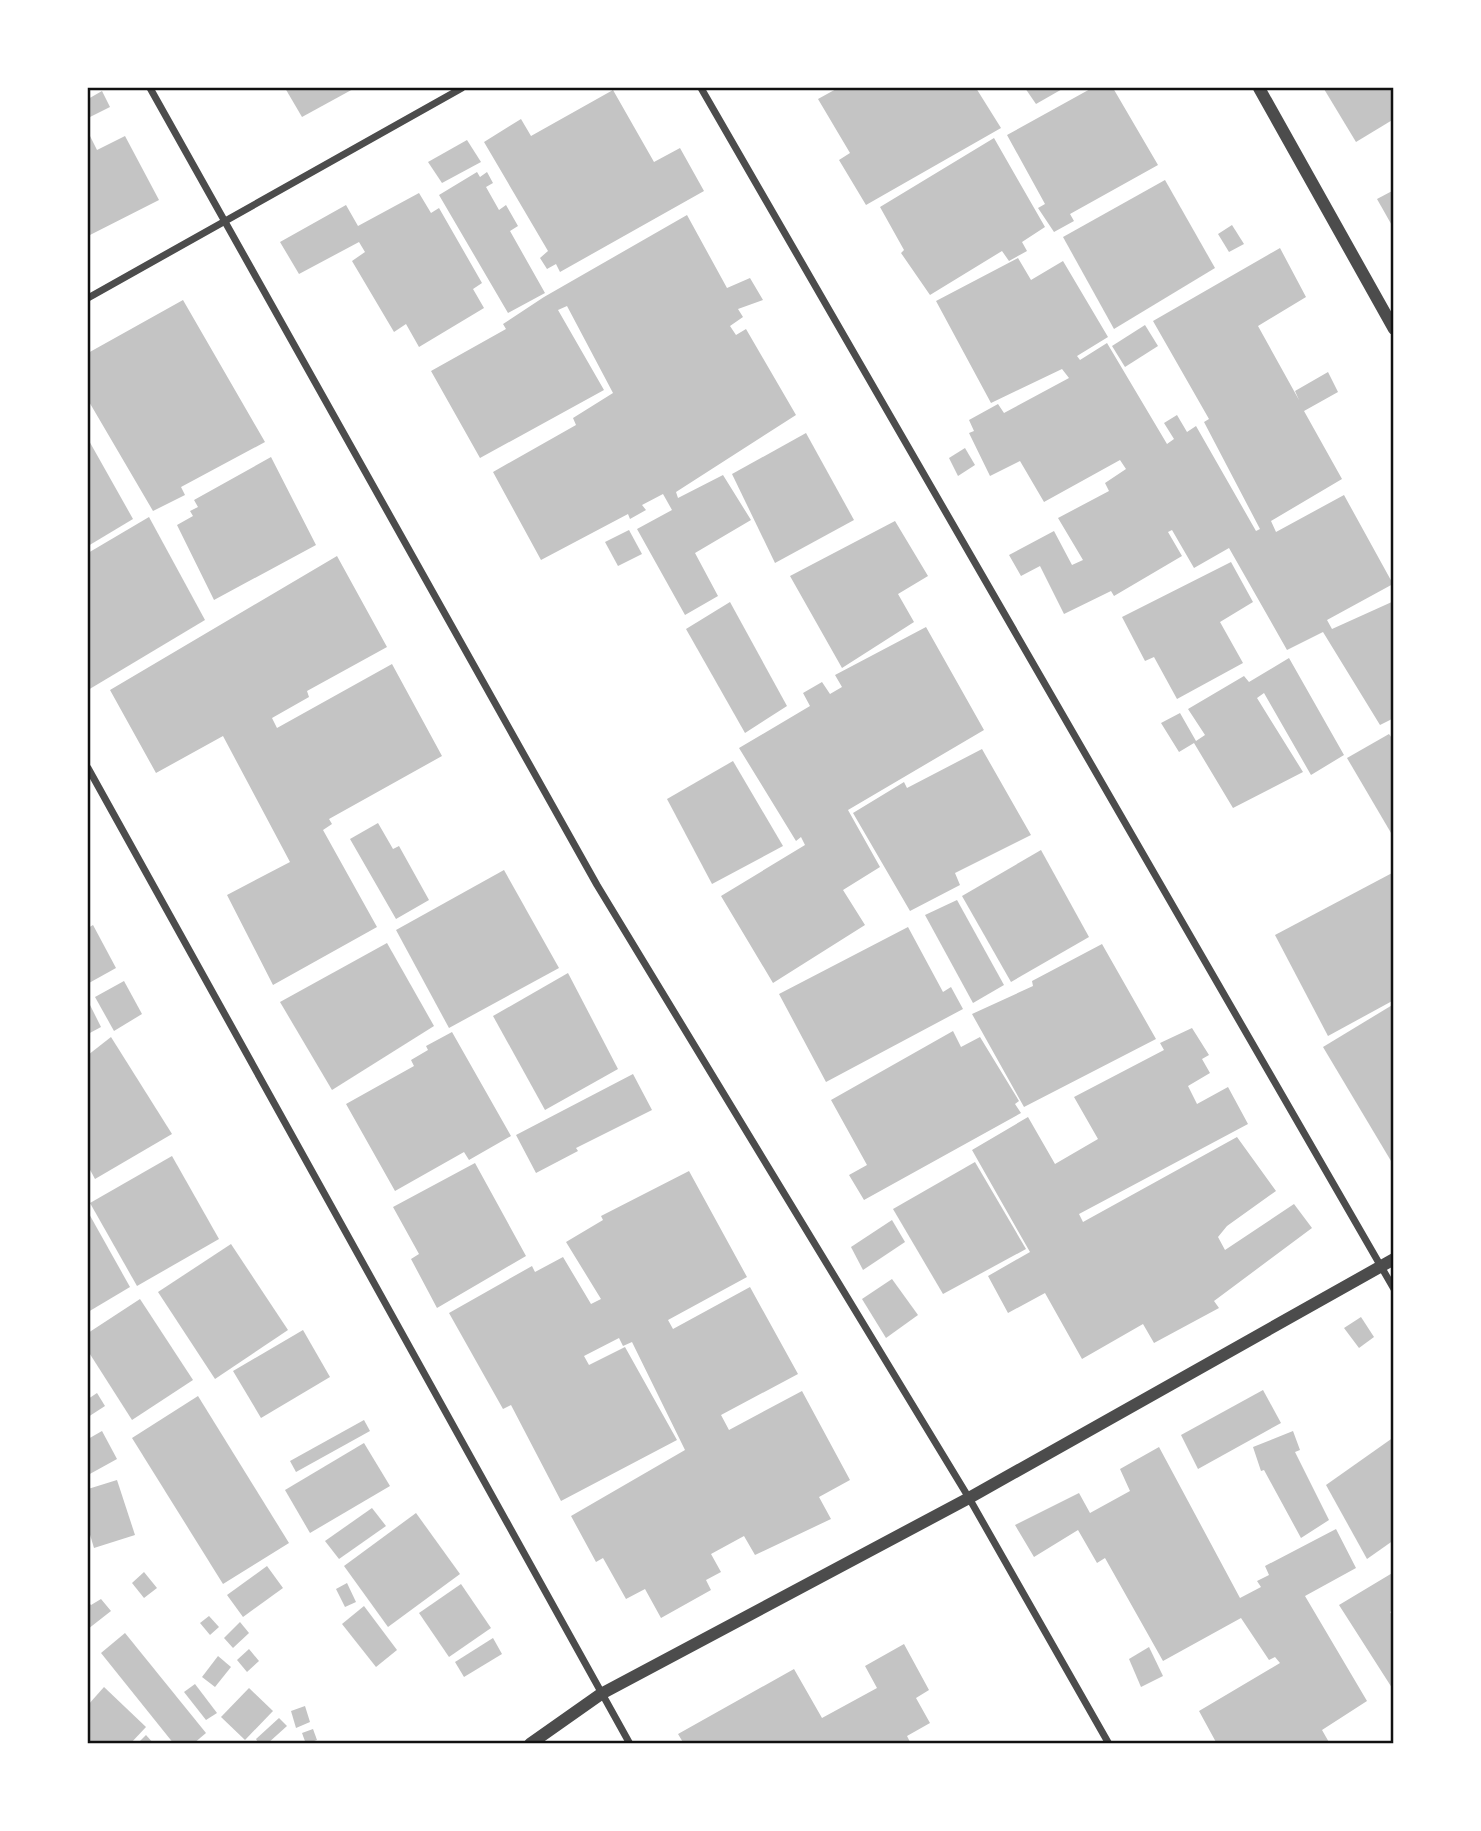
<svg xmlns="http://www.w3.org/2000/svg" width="1481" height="1831" font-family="'IBM Plex Sans',sans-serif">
  <rect width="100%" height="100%" fill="#fff"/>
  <g fill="#c4c4c4">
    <path d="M285 88H355L302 117Z"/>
    <path d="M838 88H976L1001 128 866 205 839 160 850 153 818 99Z"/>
    <path d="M1025 88H1064L1036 104Z"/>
    <path d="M1092 88H1113L1158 165 1070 214 1074 221 1054 232 1038 208 1045 204 1007 135Z"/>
    <path d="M1326 88H1394V119L1356 142 1324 89Z"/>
    <path d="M613 90 654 162 680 148 704 191 560 272 556 264 547 269 540 258 548 251 484 142 521 119 531 136Z"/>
    <path d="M102 91 110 107 88 118V99Z"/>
    <path d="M88 132 97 150 125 136 159 200 88 236Z"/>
    <path d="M994 138 1045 227 1022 242 1027 251 1009 261 1002 251 930 295 901 253 904 250 880 207Z"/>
    <path d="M467 140 481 162 442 183 428 162Z"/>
    <path d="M477 172 480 177 487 172 493 183 486 187 499 210 506 205 518 226 510 231 545 293 508 313 439 195Z"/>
    <path d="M1165 180 1215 268 1114 329 1063 237Z"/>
    <path d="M1394 190V229L1377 199Z"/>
    <path d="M419 193 431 213 439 208 482 283 473 289 484 308 419 347 406 324 394 332 352 261 365 252 359 242 299 274 280 242 346 205 358 226Z"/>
    <path d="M687 215 727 288 750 278 763 300 738 309 743 317 730 326 736 335 746 329 796 415 676 492 678 498 723 475 751 520 695 553 718 596 685 615 637 529 672 510 663 494 642 505 646 510 630 519 628 514 541 560 493 472 576 425 573 418 613 393 567 306 558 310 604 390 480 458 431 371 506 329 503 324 544 297Z"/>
    <path d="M1232 225 1244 244 1229 252 1218 234Z"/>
    <path d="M1280 248 1306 297 1258 326 1299 400 1295 391 1328 372 1338 392 1304 411 1342 479 1271 521 1276 532 1344 495 1393 584 1327 620 1332 629 1394 601V718L1380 725 1323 632 1287 650 1229 548 1194 568 1172 530 1168 532 1182 556 1114 596 1111 591 1064 614 1040 566 1021 576 1009 555 1054 531 1072 565 1083 560 1058 518 1109 491 1105 483 1126 469 1120 460 1044 502 1020 461 990 476 969 433 974 431 969 420 998 404 1004 413 1069 378 1062 369 991 403 936 301 1018 258 1031 280 1063 261 1108 337 1077 356 1080 360 1107 343 1167 444 1174 439 1164 423 1177 415 1187 432 1196 426 1256 531 1260 529 1204 422 1209 419 1153 321Z"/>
    <path d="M183 300 265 442 181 487 185 495 153 511 88 400V353Z"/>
    <path d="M1145 325 1158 346 1125 367 1112 346Z"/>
    <path d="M806 433 854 520 775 563 732 474Z"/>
    <path d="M88 439 133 519 88 546Z"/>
    <path d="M965 448 975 465 958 476 949 458Z"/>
    <path d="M271 457 316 545 214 600 177 525 193 516 190 511 198 507 194 500Z"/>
    <path d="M149 517 205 620 88 690V553Z"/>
    <path d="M895 521 928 576 898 594 914 622 842 668 790 576Z"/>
    <path d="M629 530 642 554 618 566 605 542Z"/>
    <path d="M337 556 387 647 307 691 309 697 272 718 277 728 392 664 442 756 329 819 332 824 323 830 377 927 273 985 227 895 290 862 223 736 156 773 110 690Z"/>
    <path d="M1231 562 1253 602 1220 622 1243 663 1177 699 1154 657 1145 661 1122 617Z"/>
    <path d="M730 602 787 706 745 733 686 629Z"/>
    <path d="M926 627 984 730 848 810 880 867 843 890 865 925 773 983 721 896 805 845 801 837 796 841 739 748 810 706 803 693 822 682 830 694 842 687 835 675Z"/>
    <path d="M1289 658 1344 755 1311 775 1264 693 1257 698 1303 772 1233 808 1194 743 1179 752 1161 723 1180 713 1196 741 1205 735 1188 709 1244 676 1249 682Z"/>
    <path d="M1389 734 1394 741V838L1347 758Z"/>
    <path d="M982 749 1031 835 955 873 960 885 910 911 853 813 904 782 907 788Z"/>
    <path d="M733 761 783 846 712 884 667 799Z"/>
    <path d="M378 823 393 849 399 846 429 900 396 919 350 839Z"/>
    <path d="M1041 850 1089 937 1011 982 962 896Z"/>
    <path d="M504 870 559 968 449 1028 396 930Z"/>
    <path d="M1394 872V1000L1328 1036 1275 935Z"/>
    <path d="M957 900 1004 985 973 1003 925 915Z"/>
    <path d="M93 925 116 968 89 983 88 928Z"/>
    <path d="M908 927 943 992 951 987 963 1009 826 1082 779 994Z"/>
    <path d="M387 943 434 1026 332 1090 280 1002Z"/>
    <path d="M1102 944 1156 1039 1024 1107 972 1014 1033 986 1032 981Z"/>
    <path d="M568 973 618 1069 545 1110 493 1016Z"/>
    <path d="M124 981 142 1014 114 1031 95 997Z"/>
    <path d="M88 1001 101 1027 88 1034Z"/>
    <path d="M1394 1004V1166L1323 1047Z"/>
    <path d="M1192 1028 1209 1055 1202 1059 1210 1073 1188 1086 1197 1104 1228 1087 1248 1124 1079 1214 1083 1222 1237 1137 1276 1191 1227 1226 1218 1237 1225 1250 1294 1204 1312 1228 1214 1301 1219 1308 1154 1343 1143 1324 1082 1359 1045 1293 1008 1313 988 1276 1030 1252 972 1150 1028 1117 1055 1164 1098 1139 1074 1097 1164 1050 1160 1043Z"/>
    <path d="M953 1031 961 1047 980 1037 1019 1101 1015 1104 1021 1113 864 1200 849 1175 867 1165 831 1100Z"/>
    <path d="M452 1032 511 1136 469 1160 464 1152 395 1191 346 1104 414 1066 411 1060 428 1050 426 1046Z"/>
    <path d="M111 1037 172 1134 95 1179 88 1166V1055Z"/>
    <path d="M633 1074 652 1110 576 1148 578 1151 536 1173 516 1135Z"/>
    <path d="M172 1156 219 1239 137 1286 90 1203Z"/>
    <path d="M975 1162 1026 1249 943 1294 893 1209Z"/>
    <path d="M475 1163 526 1256 437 1308 411 1259 419 1254 393 1207Z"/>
    <path d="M689 1171 747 1277 668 1320 673 1329 750 1287 798 1374 721 1415 729 1430 802 1391 850 1480 819 1497 831 1519 755 1555 744 1536 711 1554 721 1572 706 1580 711 1590 661 1618 645 1589 626 1599 603 1558 596 1562 571 1516 685 1450 632 1342 623 1346 619 1338 584 1356 589 1365 625 1347 677 1440 561 1501 511 1405 503 1409 449 1313 532 1266 535 1272 563 1257 591 1304 601 1299 566 1242 603 1220 601 1216Z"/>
    <path d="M88 1212 130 1287 88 1312Z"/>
    <path d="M892 1220 905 1242 863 1270 851 1247Z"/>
    <path d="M231 1244 288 1330 215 1379 158 1292Z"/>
    <path d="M892 1279 918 1315 886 1338 862 1299Z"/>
    <path d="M140 1299 193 1380 132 1420 88 1351V1333Z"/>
    <path d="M1361 1317 1374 1337 1359 1348 1344 1328Z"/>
    <path d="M303 1330 330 1377 261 1418 233 1371Z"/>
    <path d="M1263 1390 1281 1423 1198 1469 1181 1435Z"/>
    <path d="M97 1393 105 1406 88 1417V1399Z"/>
    <path d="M198 1396 289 1543 223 1584 132 1438Z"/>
    <path d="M364 1420 370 1431 296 1472 290 1461Z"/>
    <path d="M102 1431 117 1459 88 1475V1439Z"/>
    <path d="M1293 1431 1300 1450 1295 1452 1329 1520 1301 1538 1264 1470 1261 1471 1253 1447Z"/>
    <path d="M1394 1437V1540L1367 1559 1326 1485Z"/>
    <path d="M364 1443 390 1486 310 1533 285 1490Z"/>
    <path d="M1159 1447 1240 1598 1261 1587 1257 1581 1269 1575 1265 1566 1336 1529 1356 1568 1305 1596 1367 1701 1322 1730 1330 1744H1217L1199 1711 1280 1663 1275 1657 1269 1660 1241 1618 1163 1661 1105 1558 1097 1563 1078 1530 1034 1557 1015 1525 1079 1493 1090 1513 1130 1491 1120 1469Z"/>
    <path d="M117 1480 135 1535 94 1548 88 1528V1489Z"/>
    <path d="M372 1508 386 1526 339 1559 325 1541Z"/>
    <path d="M416 1513 460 1574 388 1627 344 1566Z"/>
    <path d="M267 1566 283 1588 243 1617 227 1595Z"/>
    <path d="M144 1572 157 1588 144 1598 132 1583Z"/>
    <path d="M1394 1572V1609L1390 1612 1394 1618V1691L1339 1605Z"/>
    <path d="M347 1583 356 1602 345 1607 336 1589Z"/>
    <path d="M461 1584 491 1628 449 1657 419 1613Z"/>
    <path d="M101 1599 111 1611 88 1629V1602L91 1605Z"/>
    <path d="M364 1606 397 1650 376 1667 342 1624Z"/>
    <path d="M209 1616 219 1627 210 1635 200 1623Z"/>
    <path d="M240 1622 249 1633 233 1648 224 1638Z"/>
    <path d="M125 1633 206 1733 193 1744H174L101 1653Z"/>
    <path d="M493 1638 502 1654 464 1677 455 1662Z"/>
    <path d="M904 1644 929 1690 916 1698 930 1723 907 1736 911 1744H684L678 1734 794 1669 822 1718 877 1688 865 1666Z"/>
    <path d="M1149 1647 1163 1676 1141 1687 1129 1659Z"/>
    <path d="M249 1649 259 1661 247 1672 237 1660Z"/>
    <path d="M218 1656 231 1667 215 1687 202 1677Z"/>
    <path d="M195 1684 217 1713 206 1720 184 1692Z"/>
    <path d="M104 1687 146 1727 130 1744H88V1705Z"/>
    <path d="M249 1688 273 1711 245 1740 221 1717Z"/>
    <path d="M305 1706 310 1722 296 1728 291 1711Z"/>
    <path d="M279 1718 287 1726 267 1744H259L256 1739Z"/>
    <path d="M313 1729 317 1740 306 1744 302 1733Z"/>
    <path d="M146 1735 154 1744H137Z"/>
  </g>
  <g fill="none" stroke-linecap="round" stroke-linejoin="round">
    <g stroke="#4c4c4c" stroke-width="7">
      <path d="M150 88 597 885 969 1498 1109 1744"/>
      <path d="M701 88 1394 1289"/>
      <path d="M88 298 462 88"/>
      <path d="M88 768 630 1744"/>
    </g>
    <g stroke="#4c4c4c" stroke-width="12">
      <path d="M1259 88 1394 329"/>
      <path d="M530 1744 601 1694 969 1498 1394 1259"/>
    </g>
  </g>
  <rect width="1481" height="1831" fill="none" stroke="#ffffff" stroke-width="178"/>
  <rect x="89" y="89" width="1303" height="1653" fill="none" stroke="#111" stroke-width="2.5"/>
</svg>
